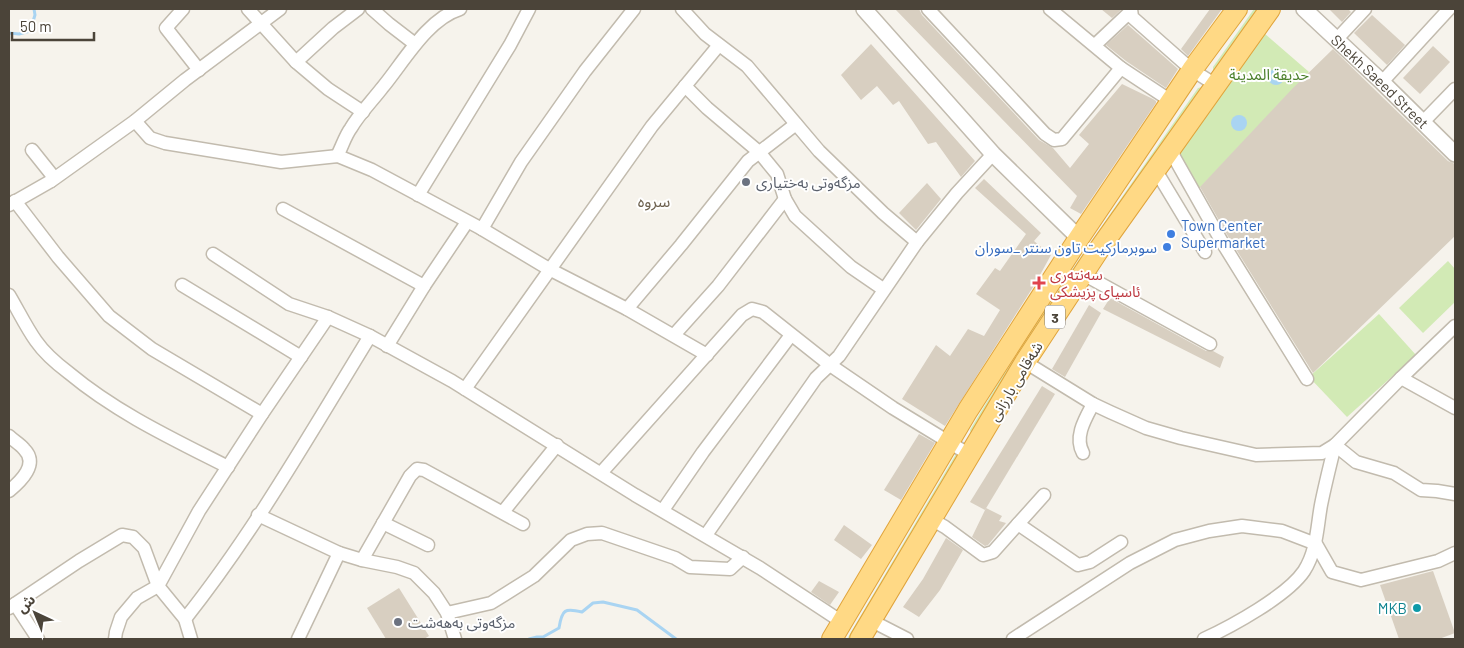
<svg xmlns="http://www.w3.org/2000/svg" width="1464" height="648" font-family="Barlow,'Noto Sans Arabic',sans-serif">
  <rect width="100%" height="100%" fill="#f6f3ec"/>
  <g fill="#d2eab5">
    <path d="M1254 9H1263L1216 72 1213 70V67Z"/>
    <path d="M1264 33 1309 72 1195 193 1174 157Z"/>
    <path d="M1202 87V91L971 434 970 430C1040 312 1120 200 1198 88Z"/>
    <path d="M1448 261 1455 269V302L1423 333 1399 308Z"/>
    <path d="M1379 314 1416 355 1347 417 1309 377Z"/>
    <path d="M956 454 961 455 854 639H847Z"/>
  </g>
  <g fill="#a9d4f2">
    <circle cx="1276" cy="77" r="8"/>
    <circle cx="1239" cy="123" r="8"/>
  </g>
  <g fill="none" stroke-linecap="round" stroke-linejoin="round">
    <g stroke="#a9d4f2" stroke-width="3">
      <path d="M9 33 19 34 30 31 35 15 34 9"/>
      <path d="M529 639 537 637H543L559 628C562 609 565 608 582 612L593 603 603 602 637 610 676 639"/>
    </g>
  </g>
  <g fill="#d8cfc1">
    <path d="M895 9H919L922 15 1039 140 1053 148 1070 168 1089 144 1079 135 1122 84 1153 99 1156 101V103L1081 214 1070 208 1077 196Z"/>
    <path d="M1101 9H1122L1112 18Z"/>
    <path d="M1210 9H1222L1188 56 1181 49Z"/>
    <path d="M1329 9H1348L1351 12 1342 22Z"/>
    <path d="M1372 15 1405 45 1387 65 1354 33Z"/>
    <path d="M1128 25 1178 69 1166 88 1126 61 1106 45Z"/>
    <path d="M871 44 975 161 961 177 936 142 928 144 899 101 893 105 877 86 861 100 841 75Z"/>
    <path d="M1433 46 1450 62 1420 94 1403 78Z"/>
    <path d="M1333 49 1448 161 1455 164V236L1313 373 1229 238 1200 187 1292 89Z"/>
    <path d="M984 179 1041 233 1034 241 1051 255 1035 284 945 426 902 399 936 345 950 356 968 329 984 336 1000 310 976 294 995 268 1000 271 1026 234 975 188Z"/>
    <path d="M927 183 941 199 916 230 899 213Z"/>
    <path d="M1110 298 1206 351H1213L1224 357 1220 368 1103 309Z"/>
    <path d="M1089 305 1101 313 1065 377 1052 369Z"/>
    <path d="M1042 386 1055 394 985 510 970 502Z"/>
    <path d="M919 434 935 443 901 500 884 490Z"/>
    <path d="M986 508 1002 516 999 521 1006 523 988 545 985 546 972 537Z"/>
    <path d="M844 525 872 545 861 559 834 540Z"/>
    <path d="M946 538 963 550 940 590 919 617 903 607 923 579Z"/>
    <path d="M1433 571 1455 633 1439 639H1399L1380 585Z"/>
    <path d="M819 581 839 592 830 605 811 592Z"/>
    <path d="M399 588 429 636 424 639H386L367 608Z"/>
  </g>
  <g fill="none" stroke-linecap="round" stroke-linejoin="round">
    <defs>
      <g id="minor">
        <path d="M183 9 166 28 199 70"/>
        <path d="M248 9 296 62 328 89 363 112"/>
        <path d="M372 9 389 24 415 44"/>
        <path d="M682 9 705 34 747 66 819 151 883 213 917 242"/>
        <path d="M928 9 1045 134 1054 140 1062 139 1121 68"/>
        <path d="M1050 9 1121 68 1171 101"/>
        <path d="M1131 9 1132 17 1192 70 1216 85"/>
        <path d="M1337 39 1365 9"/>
        <path d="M1095 45 1130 12"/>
        <path d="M296 62 333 28 358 9"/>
        <path d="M1382 82 1449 9"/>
        <path d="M685 86 707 108 759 152 777 174 785 199 795 216 851 267 883 289"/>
        <path d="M135 121 150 138 165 143 281 162 338 156 372 170 482 229 549 269 627 309 707 355"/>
        <path d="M1423 122 1455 89"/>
        <path d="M1172 145 1174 157 1222 242 1307 379"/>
        <path d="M337 156C342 147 345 136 351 128 359 114 372 101 382 88 403 63 427 19 460 9"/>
        <path d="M1155 169 1205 252"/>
        <path d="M51 181 135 121 185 80 280 9"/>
        <path d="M418 195 510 45 529 9"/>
        <path d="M15 201 58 257 109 316 152 349 262 414"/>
        <path d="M9 205 51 181 52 175 32 150"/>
        <path d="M283 209 424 286"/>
        <path d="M482 229 521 162 585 71 634 9"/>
        <path d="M213 254 289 304 328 317 370 336 452 381 635 495 760 568 842 622"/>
        <path d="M1083 274 1210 344"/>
        <path d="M182 285 301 357"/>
        <path d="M9 295C18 310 26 327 36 341 45 354 57 364 69 373 117 413 173 439 228 467"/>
        <path d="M627 309 681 245 748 161 796 124"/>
        <path d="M1455 326 1401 378 1455 408"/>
        <path d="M674 335 718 286 785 199"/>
        <path d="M387 346 424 286 467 222"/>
        <path d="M1025 362 1093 404 1110 412 1146 428 1181 438 1256 455 1322 453 1335 445 1401 378"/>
        <path d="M465 389 652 126 719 45"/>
        <path d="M9 436C14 441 20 444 24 449 39 464 21 481 9 491"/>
        <path d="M1335 445 1356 462 1394 473 1421 490 1437 491 1455 494"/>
        <path d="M1083 453C1074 437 1085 419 1093 404"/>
        <path d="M601 473 742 315 752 309 763 312 830 365 893 408 970 455"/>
        <path d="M663 510 703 452 791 335"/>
        <path d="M503 512 557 445"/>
        <path d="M258 515 339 553 362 560 397 567 414 573 434 593 447 613 455 639"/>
        <path d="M931 519 945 527 983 555 993 552 1044 495"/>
        <path d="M383 523 428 545"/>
        <path d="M1018 524 1078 565 1090 562 1121 542"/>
        <path d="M706 535 816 378 839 356 917 242 957 193 993 154"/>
        <path d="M362 560 410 476 417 469 424 470 523 524"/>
        <path d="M15 604 38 639"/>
        <path d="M9 608 79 561 122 535 133 537 144 548 158 586 185 619 191 639"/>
        <path d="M447 613 491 603 534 576 571 540 587 534 602 533 675 558 690 567 730 569 743 557"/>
        <path d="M185 619C255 531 311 432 370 336"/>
        <path d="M870 620 907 639"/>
        <path d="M115 639 116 632 121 617 137 598 158 586 199 511 262 414 328 317"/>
        <path d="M298 639 339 553"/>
        <path d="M1013 639 1130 563 1175 540 1209 531 1242 526 1282 531 1316 544 1332 572 1361 580 1438 561 1455 553"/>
        <path d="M1204 639C1232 626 1287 596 1304 571 1317 551 1317 527 1321 505 1325 485 1330 465 1335 445"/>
      </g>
      <g id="tertiary">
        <path d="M864 9 993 154 1079 238"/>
        <path id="s1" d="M1304 9 1382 82 1455 154"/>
      </g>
      <g id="trunk">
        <path d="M832 639 968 410 1079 238 1192 70 1237 9"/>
        <path d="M860 639 1025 362 1100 248 1270 9"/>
      </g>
    </defs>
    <use href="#minor" stroke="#c2bbae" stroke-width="15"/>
    <use href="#tertiary" stroke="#c2bbae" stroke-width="18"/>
    <use href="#trunk" stroke="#e0a43c" stroke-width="22"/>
    <use href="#minor" stroke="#fff" stroke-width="12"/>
    <use href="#tertiary" stroke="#fff" stroke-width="15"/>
    <use href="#trunk" stroke="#ffd985" stroke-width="20"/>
  </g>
  <g fill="#6b7280" stroke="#fff" stroke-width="2">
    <circle cx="746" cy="182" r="5"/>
    <circle cx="398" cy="622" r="5"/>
  </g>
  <g fill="#3f7fe0" stroke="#fff" stroke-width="2">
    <circle cx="1171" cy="234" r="5"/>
    <circle cx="1167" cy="247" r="5"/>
  </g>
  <path fill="#e0444e" stroke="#fff" stroke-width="2" d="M1036.5 275.5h5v5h5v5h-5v5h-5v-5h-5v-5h5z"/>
  <circle fill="#0f9aa8" stroke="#fff" stroke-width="2" cx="1417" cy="608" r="5"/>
  <g text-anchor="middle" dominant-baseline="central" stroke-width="4" stroke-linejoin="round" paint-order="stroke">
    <rect fill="#fff" stroke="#817c74" stroke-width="1" x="1045" y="305.5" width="20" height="23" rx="4"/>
    <g font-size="14" font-weight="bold" fill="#4b4439">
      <text x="1055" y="317">3</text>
    </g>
    <g font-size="15" fill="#4a7f2a" stroke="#fff">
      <text x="1269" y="74">حديقة المدينة</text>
    </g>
    <g font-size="15" fill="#4b4439" stroke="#fff">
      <text stroke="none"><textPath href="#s1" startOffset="105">Shekh Saeed Street</textPath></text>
      <text transform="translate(1015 381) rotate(-59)">شەقامی بارزانی</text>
    </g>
    <g font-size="15" fill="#5b616d" stroke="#fff" text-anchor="start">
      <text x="756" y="182">مزگەوتی بەختیاری</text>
      <text x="408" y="622">مزگەوتی بەهەشت</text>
    </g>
    <g font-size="15" fill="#366cbe" stroke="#fff" text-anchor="start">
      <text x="1181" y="225">Town Center<tspan x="1181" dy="17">Supermarket</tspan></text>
      <text x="1157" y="247" text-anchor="end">سوبرماركيت تاون سنتر _سوران</text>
    </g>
    <g font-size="15" fill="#be3a42" stroke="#fff" text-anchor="start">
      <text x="1050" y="274">سەنتەری<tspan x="1050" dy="17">ئاسیای پزیشکی</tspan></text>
    </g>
    <g font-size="15" fill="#0d838f" stroke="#fff" text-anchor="end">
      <text x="1407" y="608">MKB</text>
    </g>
    <g font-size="16" fill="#6e6250" stroke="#fff">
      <text x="654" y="200">سروە</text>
    </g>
  </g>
  <rect width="1464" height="648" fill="none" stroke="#4b4439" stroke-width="20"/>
  <g transform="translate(35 613) rotate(316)" stroke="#ffffff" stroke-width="4" paint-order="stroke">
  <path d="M0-4L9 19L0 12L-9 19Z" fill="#4b4439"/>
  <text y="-8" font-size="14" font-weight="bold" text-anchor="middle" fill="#4b4439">ش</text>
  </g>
  <path d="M12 32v8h82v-8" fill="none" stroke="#4b4439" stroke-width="2.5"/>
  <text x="20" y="32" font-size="15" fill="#4b4439" stroke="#ffffff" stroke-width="4" paint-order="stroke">50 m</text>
</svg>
